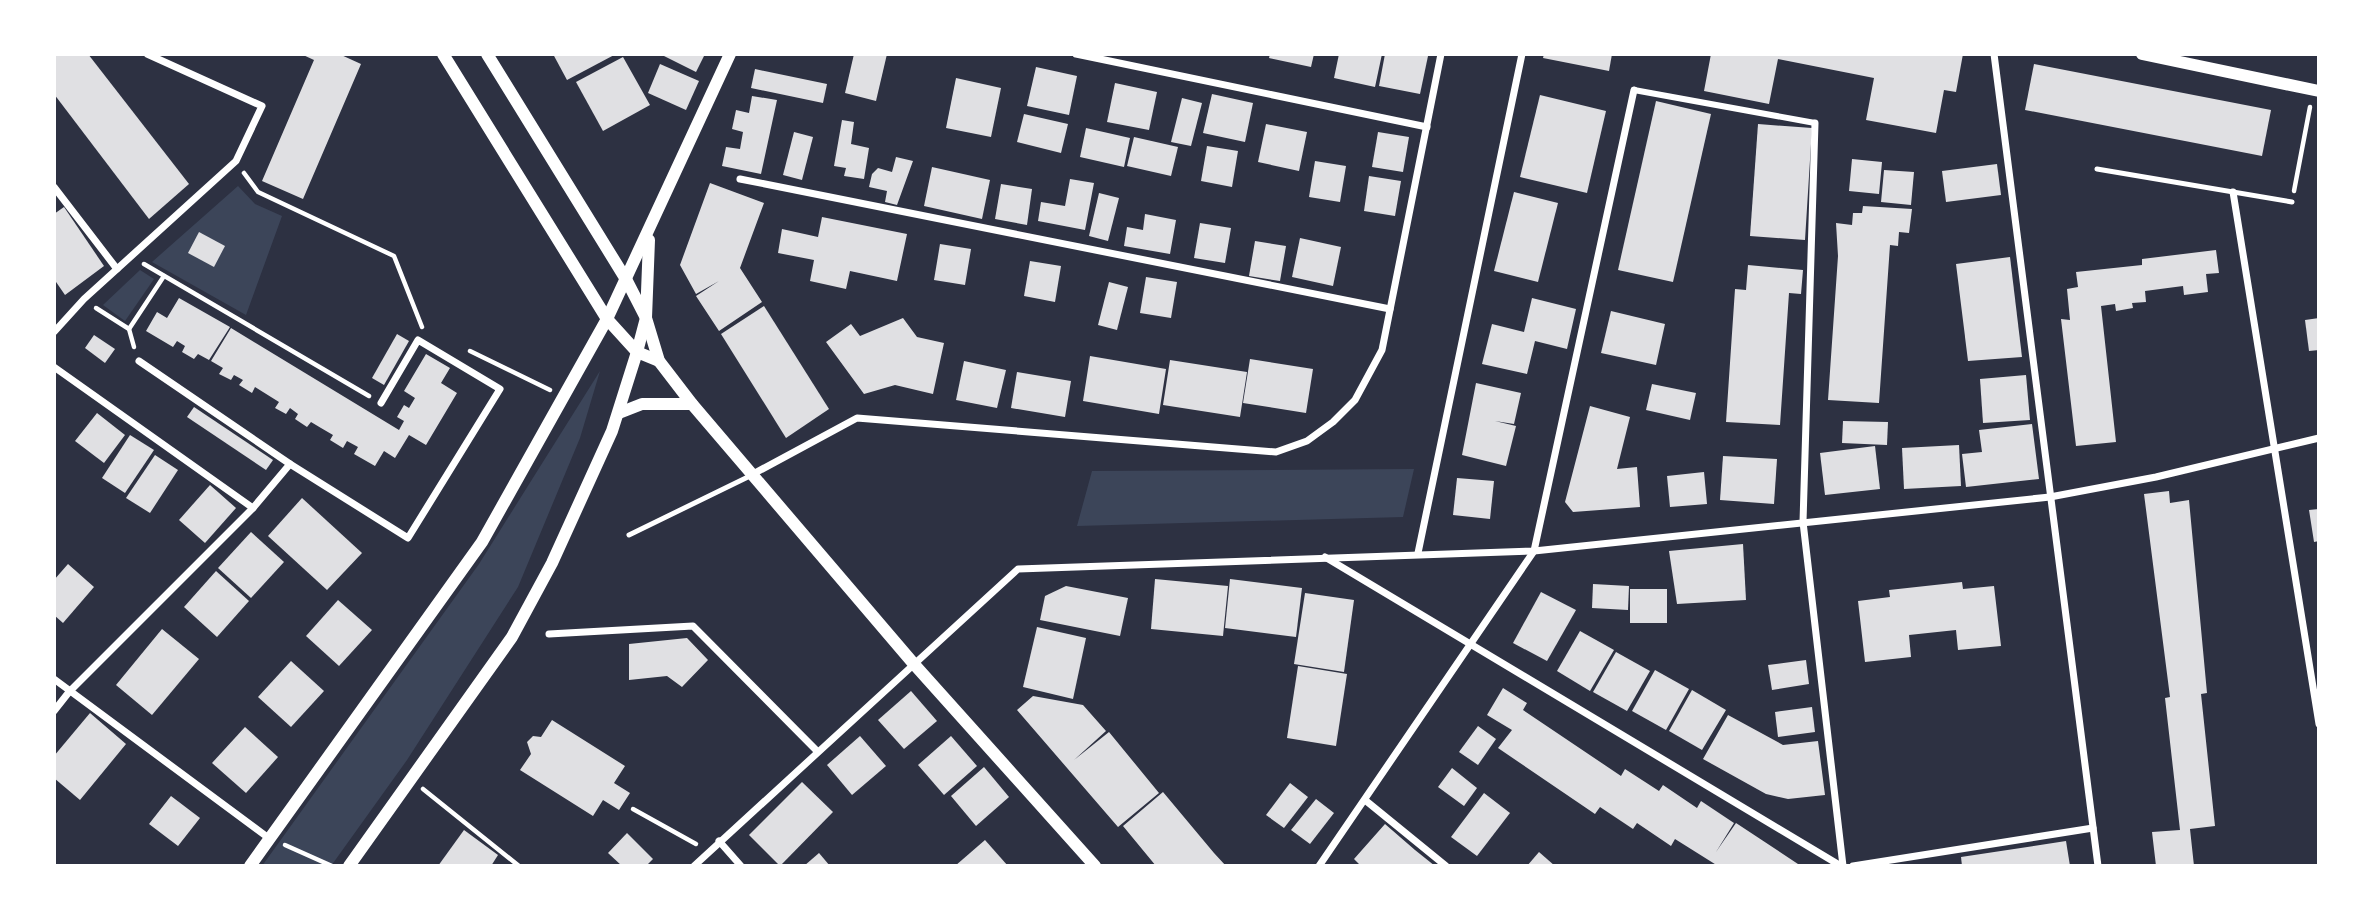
<svg xmlns="http://www.w3.org/2000/svg" width="2373" height="920" font-family="Georgia,serif">
  <rect width="100%" height="100%" fill="#2d3142"/>
  <g fill="#3c4559">
    <path d="M238 186 255 204 282 216 246 315 152 262Z"/>
    <path d="M140 270 154 279 125 321 103 305Z"/>
    <path d="M600 371 580 438 518 587 407 760 331 866H262L479 564Z"/>
    <path d="M1414 469 1403 517 1077 526 1092 471Z"/>
  </g>
  <g fill="#e0e0e3">
    <path d="M54 54H88L189 184 149 219 54 94Z"/>
    <path d="M301 54H339L361 64 303 199 262 181 314 60Z"/>
    <path d="M553 54H616L567 80Z"/>
    <path d="M660 54H705L696 72Z"/>
    <path d="M854 54H887L876 101 845 93Z"/>
    <path d="M1270 54H1314L1311 67 1269 58Z"/>
    <path d="M1339 54H1382L1375 87 1334 78Z"/>
    <path d="M1385 54 1428 56 1420 94 1379 86Z"/>
    <path d="M1544 54H1612L1609 71 1543 58Z"/>
    <path d="M1711 54H1963L1956 92 1944 90 1936 133 1866 120 1874 78 1778 59 1769 104 1704 91Z"/>
    <path d="M623 57 650 105 603 131 576 82Z"/>
    <path d="M660 64 699 81 686 110 648 93Z"/>
    <path d="M2034 64 2271 110 2262 156 2025 110Z"/>
    <path d="M1036 67 1077 76 1069 115 1027 106Z"/>
    <path d="M755 69 827 84 823 103 751 88Z"/>
    <path d="M956 78 1001 88 991 137 946 128Z"/>
    <path d="M1115 83 1157 92 1149 130 1107 122Z"/>
    <path d="M1212 94 1253 103 1245 142 1203 133Z"/>
    <path d="M1540 95 1606 111 1587 193 1520 177Z"/>
    <path d="M752 96 777 100 761 174 722 166 726 147 740 149 743 132 732 129 736 110 749 113Z"/>
    <path d="M1182 98 1202 103 1191 146 1171 142Z"/>
    <path d="M1656 101 1711 114 1673 282 1618 270Z"/>
    <path d="M1024 114 1068 124 1061 153 1017 142Z"/>
    <path d="M842 120 854 122 851 144 869 148 864 179 844 176 846 168 834 166Z"/>
    <path d="M1266 124 1307 132 1299 171 1258 162Z"/>
    <path d="M1758 124 1812 128 1805 240 1750 236Z"/>
    <path d="M1086 128 1130 138 1124 167 1080 157Z"/>
    <path d="M794 132 813 137 802 180 783 175Z"/>
    <path d="M1378 132 1409 137 1403 172 1372 167Z"/>
    <path d="M1134 137 1178 147 1171 176 1127 166Z"/>
    <path d="M1207 146 1238 151 1232 187 1201 181Z"/>
    <path d="M896 157 913 161 897 205 885 202 887 191 869 187 872 174 878 168 892 172Z"/>
    <path d="M1852 159 1882 162 1879 194 1849 191Z"/>
    <path d="M1315 161 1346 166 1340 202 1309 197Z"/>
    <path d="M1997 164 2001 195 1946 202 1942 171Z"/>
    <path d="M932 167 990 180 982 219 924 206Z"/>
    <path d="M1884 170 1914 172 1911 205 1881 202Z"/>
    <path d="M1369 176 1401 181 1395 216 1364 211Z"/>
    <path d="M1070 179 1094 183 1085 230 1038 221 1041 202 1065 206Z"/>
    <path d="M710 183 764 203 740 268 762 302 719 331 696 296 719 281 696 294 680 265Z"/>
    <path d="M1001 184 1032 189 1027 225 995 219Z"/>
    <path d="M1514 192 1558 203 1538 282 1494 271Z"/>
    <path d="M1099 193 1119 198 1108 241 1089 236Z"/>
    <path d="M1863 206 1912 209 1909 233 1899 232 1898 246 1890 245 1879 403 1828 400 1838 256 1836 223 1852 225 1853 213H1862Z"/>
    <path d="M64 207 104 266 65 295 54 279V214Z"/>
    <path d="M1145 214 1176 220 1170 254 1124 246 1127 227 1143 230Z"/>
    <path d="M822 217 907 234 897 281 850 271 846 289 810 281 814 260 778 253 782 229 818 237Z"/>
    <path d="M1200 223 1231 228 1225 263 1194 258Z"/>
    <path d="M199 232 225 246 214 267 188 253Z"/>
    <path d="M1300 238 1341 247 1333 286 1292 277Z"/>
    <path d="M1255 241 1286 246 1280 281 1249 276Z"/>
    <path d="M940 244 971 249 965 285 934 280Z"/>
    <path d="M2216 250 2219 273 2206 274 2208 292 2184 295 2183 286 2145 291 2146 302 2132 303 2133 308 2116 311 2115 304 2101 306 2116 442 2076 446 2061 319 2070 320 2067 289 2078 287 2076 272 2142 265V259Z"/>
    <path d="M2010 257 2022 357 1968 361 1956 264Z"/>
    <path d="M1030 261 1061 266 1055 302 1024 296Z"/>
    <path d="M1748 265 1803 270 1801 294 1789 293 1780 425 1726 422 1735 289 1746 290Z"/>
    <path d="M1146 277 1177 282 1171 318 1140 313Z"/>
    <path d="M1109 282 1128 287 1117 330 1098 325Z"/>
    <path d="M179 298 230 327 209 360 198 354 194 359 182 352 185 346 177 341 173 347 146 331 157 312 167 318Z"/>
    <path d="M1532 298 1576 309 1567 349 1535 341 1527 374 1482 364 1492 324 1524 332Z"/>
    <path d="M764 306 829 409 786 438 721 334Z"/>
    <path d="M1611 311 1665 324 1656 365 1601 353Z"/>
    <path d="M903 318 917 337 944 343 933 394 895 385 864 394 826 342 851 324 860 336Z"/>
    <path d="M2319 318V350L2309 351 2305 320Z"/>
    <path d="M231 328 399 430 404 421 397 417 404 405 409 408 415 398 404 391 426 354 450 368 441 383 457 393 426 445 409 435 395 458 384 451 375 466 354 454 358 447 347 441 343 448 330 440 333 435 321 428 311 422 307 427 295 419 298 414 290 408 286 414 275 408 279 402 255 387 252 393 239 385 243 380 234 375 231 380 219 374 223 368 211 361Z"/>
    <path d="M397 334 409 341 384 385 372 378Z"/>
    <path d="M94 335 115 349 105 363 85 348Z"/>
    <path d="M1090 356 1166 369 1159 414 1083 401Z"/>
    <path d="M1250 359 1313 369 1306 413 1243 403Z"/>
    <path d="M1170 360 1247 372 1240 417 1163 405Z"/>
    <path d="M964 361 1006 370 997 408 956 400Z"/>
    <path d="M1017 372 1071 381 1065 417 1011 408Z"/>
    <path d="M2026 375 2030 420 1983 423 1980 379Z"/>
    <path d="M1476 383 1521 393 1514 424 1495 421 1516 426 1506 466 1462 455Z"/>
    <path d="M1652 384 1696 393 1690 420 1646 410Z"/>
    <path d="M1590 406 1630 417 1617 469 1637 467 1640 507 1573 512 1565 502Z"/>
    <path d="M194 407 273 460 266 470 187 417Z"/>
    <path d="M97 413 125 435 104 463 75 441Z"/>
    <path d="M1843 421 1888 422 1887 445 1842 443Z"/>
    <path d="M2032 424 2039 479 1966 487 1962 454 1982 452 1979 430Z"/>
    <path d="M130 435 154 450 125 493 102 478Z"/>
    <path d="M1959 445 1961 486 1904 489 1902 448Z"/>
    <path d="M1875 446 1880 489 1825 495 1820 453Z"/>
    <path d="M155 455 178 470 150 513 126 498Z"/>
    <path d="M1723 456 1777 459 1774 504 1720 500Z"/>
    <path d="M1704 472 1707 504 1670 507 1667 476Z"/>
    <path d="M1457 478 1494 481 1490 519 1453 515Z"/>
    <path d="M210 485 236 508 205 543 179 520Z"/>
    <path d="M2169 491 2170 503 2189 500 2207 693 2201 694 2215 826 2190 829 2194 866H2156L2152 832 2180 830 2165 698 2170 697 2144 494Z"/>
    <path d="M302 498 362 553 327 590 268 536Z"/>
    <path d="M2319 509V541L2314 542 2309 510Z"/>
    <path d="M251 532 284 562 251 598 218 568Z"/>
    <path d="M1743 544 1746 600 1677 604 1669 551Z"/>
    <path d="M68 564 94 587 63 623 54 615V580Z"/>
    <path d="M216 571 249 601 217 637 184 607Z"/>
    <path d="M1155 579 1228 586 1223 636 1151 629Z"/>
    <path d="M1230 579 1302 588 1296 637 1225 628Z"/>
    <path d="M1962 582 1963 589 1994 586 2001 646 1958 650 1956 630 1909 635 1911 657 1865 662 1858 601 1890 597 1889 590Z"/>
    <path d="M1593 584 1629 586 1628 610 1592 608Z"/>
    <path d="M1066 586 1128 598 1120 636 1040 620 1045 596Z"/>
    <rect x="1630" y="589" width="37" height="34"/>
    <path d="M1541 592 1576 610 1547 661 1513 643Z"/>
    <path d="M1305 593 1354 600 1344 672 1294 664Z"/>
    <path d="M338 600 372 630 339 666 306 636Z"/>
    <path d="M1037 627 1086 638 1073 699 1023 687Z"/>
    <path d="M162 629 199 659 152 715 116 685Z"/>
    <path d="M1580 631 1614 650 1590 691 1557 671Z"/>
    <path d="M687 638 708 660 682 687 667 676 629 680V644Z"/>
    <path d="M1616 652 1650 671 1627 711 1593 692Z"/>
    <path d="M1806 660 1809 684 1772 690 1768 665Z"/>
    <path d="M291 661 324 691 291 727 258 697Z"/>
    <path d="M1298 666 1347 674 1336 746 1287 738Z"/>
    <path d="M1655 670 1689 689 1666 730 1632 711Z"/>
    <path d="M1503 688 1527 703 1523 710 1621 776 1625 769 1659 791 1663 785 1697 808 1701 801 1734 823 1716 852 1736 823 1801 866H1718L1675 839 1671 846 1637 823 1633 829 1600 807 1595 814 1498 748 1512 730 1487 715Z"/>
    <path d="M1692 690 1726 710 1702 750 1669 731Z"/>
    <path d="M911 691 937 721 904 749 878 720Z"/>
    <path d="M1033 696 1083 705 1106 731 1074 760 1109 732 1159 793 1118 827 1017 710Z"/>
    <path d="M1812 707 1815 732 1778 737 1775 712Z"/>
    <path d="M90 713 126 744 80 800 54 778V756Z"/>
    <path d="M1728 715 1783 745 1818 741 1825 795 1788 799 1766 794 1703 759Z"/>
    <path d="M552 720 625 766 614 783 630 793 619 810 603 800 593 816 520 770 531 754 527 742 533 736 541 737Z"/>
    <path d="M1478 726 1496 739 1478 765 1459 752Z"/>
    <path d="M245 727 278 757 246 793 212 763Z"/>
    <path d="M860 736 886 766 852 795 827 765Z"/>
    <path d="M951 736 977 766 944 795 918 765Z"/>
    <path d="M984 767 1009 797 976 826 951 796Z"/>
    <path d="M1452 768 1477 788 1464 806 1438 787Z"/>
    <path d="M802 782 833 812 780 866 749 835Z"/>
    <path d="M1290 783 1308 797 1284 828 1266 815Z"/>
    <path d="M1163 792 1214 853 1226 866H1156L1123 826Z"/>
    <path d="M1484 793 1510 813 1477 856 1451 837Z"/>
    <path d="M171 796 200 818 178 846 149 824Z"/>
    <path d="M1316 799 1334 813 1310 844 1291 830Z"/>
    <path d="M1385 824 1415 850 1435 866H1361L1354 859Z"/>
    <path d="M464 830 498 855 491 866H438Z"/>
    <path d="M627 833 653 859 646 866H622L608 853Z"/>
    <path d="M985 840 1008 866H955Z"/>
    <path d="M2066 841 2070 866H1962L1961 857Z"/>
    <path d="M1539 852 1555 866H1527Z"/>
    <path d="M819 853 830 866H804Z"/>
  </g>
  <g fill="none" stroke-linecap="round" stroke-linejoin="round">
    <g stroke="#fff" stroke-width="4.5">
      <path d="M244 173 258 192 394 256 422 327"/>
      <path d="M2294 191 2310 107"/>
      <path d="M144 264 369 396"/>
      <path d="M96 308 129 329 134 347"/>
      <path d="M129 329 164 276"/>
      <path d="M470 351 550 390"/>
      <path d="M423 789 519 866"/>
      <path d="M633 809 696 844"/>
      <path d="M285 845 332 866"/>
    </g>
    <g stroke="#fff" stroke-width="5">
      <path d="M2097 169 2292 202"/>
      <path d="M629 535 752 475"/>
    </g>
    <path stroke="#fff" stroke-width="6" d="M1634 90 1815 123"/>
    <g stroke="#fff" stroke-width="7">
      <path d="M1076 54 1427 127"/>
      <path d="M1994 54 2098 866"/>
      <path d="M1815 123 1803 522 1843 866"/>
      <path d="M740 179 1390 309"/>
      <path d="M54 187 117 269"/>
      <path d="M2233 192 2319 724"/>
      <path d="M54 332 84 299 236 161 262 106 147 54"/>
      <path d="M139 361 290 464 408 538 500 389 418 340 381 403"/>
      <path d="M54 367 253 508"/>
      <path d="M753 474 857 418 1276 452 1307 441 1333 422 1355 400 1382 350 1441 54"/>
      <path d="M1418 553 1522 54"/>
      <path d="M1325 557 1841 866"/>
      <path d="M549 634 693 626 817 751"/>
      <path d="M54 679 270 839"/>
      <path d="M54 711 69 692 253 508 290 464"/>
      <path d="M1365 800 1446 866"/>
      <path d="M719 841 741 866"/>
      <path d="M694 866 1018 569 1534 551 2050 497 2156 477 2319 438"/>
      <path d="M1319 866 1534 551 1634 90"/>
      <path d="M1853 866 2093 828"/>
    </g>
    <g stroke="#fff" stroke-width="12">
      <path d="M443 54 607 319 637 352 659 361"/>
      <path d="M487 54 627 281 646 318 659 361 692 404 913 663 1095 866"/>
      <path d="M2142 54 2319 91"/>
      <path d="M619 413 642 404H692"/>
      <path d="M250 866 482 542 607 319 730 54"/>
      <path d="M349 866 512 637 552 563 612 431 637 352 646 318 649 240"/>
    </g>
  </g>
  <rect width="2373" height="920" fill="none" stroke="#ffffff" stroke-width="112"/>
</svg>
